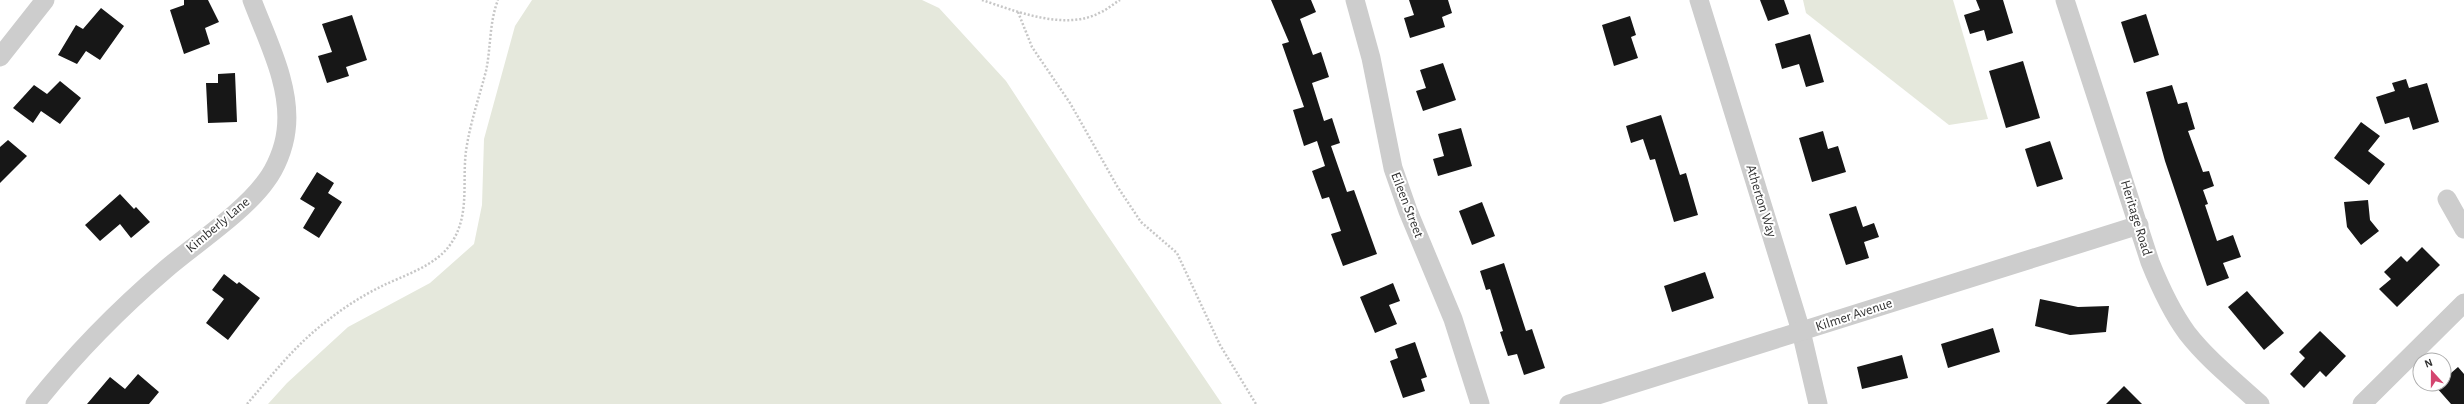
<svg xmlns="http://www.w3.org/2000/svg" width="2464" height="404" font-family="'Alegreya Sans',sans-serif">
  <rect width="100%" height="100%" fill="#fff"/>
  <g fill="#e5e8dc">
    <path d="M532 0H922L939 8 1006 81 1089 208 1222 404H268L287 383 348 327 430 283 474 244 482 205 484 139 515 26Z"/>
    <path d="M1803 0H1953L1988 119 1949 125 1806 13Z"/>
  </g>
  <g fill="#171717">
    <path d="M184 0H208L219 22 205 28 210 44 184 54 170 10 184 5Z"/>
    <path d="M1271 0H1311L1316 12 1300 19 1313 55 1321 52 1329 77 1312 83 1324 121 1332 118 1340 143 1331 146 1347 192 1354 190 1377 254 1343 266 1331 234 1341 231 1329 197 1322 199 1312 171 1325 166 1317 141 1304 146 1293 110 1304 107 1282 44 1289 42Z"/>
    <path d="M1409 0H1448L1452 13 1442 17 1445 27 1410 38 1404 18 1414 15Z"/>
    <path d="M1760 0H1784L1789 14 1768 21Z"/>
    <path d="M1976 0H2003L2013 33 1987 41 1984 30 1970 34 1964 15 1980 10Z"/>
    <path d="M101 8 124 26 100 60 86 51 77 64 58 55 76 25 83 29Z"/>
    <path d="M2146 14 2159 55 2134 63 2121 22Z"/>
    <path d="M352 15 367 60 346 67 349 76 327 83 318 56 332 52 322 24Z"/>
    <path d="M1630 16 1636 35 1631 37 1638 58 1614 66 1602 25Z"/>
    <path d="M1810 34 1824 82 1806 87 1799 64 1782 69 1775 44Z"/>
    <path d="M2023 61 2040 118 2006 128 1989 71Z"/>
    <path d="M1443 63 1456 100 1423 111 1416 91 1426 88 1420 70Z"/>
    <path d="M235 73 237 122 208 123 206 83H218V74Z"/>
    <path d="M2406 79 2409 88 2427 83 2439 122 2413 130 2409 117 2385 124 2376 97 2395 91 2392 83Z"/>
    <path d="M60 81 81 98 60 124 41 111 33 123 13 108 34 85 47 94Z"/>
    <path d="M2172 85 2178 104 2187 102 2195 129 2188 131 2203 172 2209 171 2214 186 2203 190 2208 204 2205 205 2217 241 2233 235 2241 257 2223 263 2229 278 2207 286 2165 161 2146 92Z"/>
    <path d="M1661 115 1680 175 1686 173 1698 215 1674 222 1655 159 1650 160 1643 139 1631 143 1626 126Z"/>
    <path d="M2361 122 2380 136 2368 151 2385 164 2369 185 2334 158Z"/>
    <path d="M1461 128 1472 166 1438 176 1433 159 1444 156 1438 134Z"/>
    <path d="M1823 131 1828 149 1838 146 1846 172 1812 182 1799 138Z"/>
    <path d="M8 140 27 156 0 183V147Z"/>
    <path d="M2050 141 2063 179 2037 187 2025 149Z"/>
    <path d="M317 172 334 183 328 193 342 202 319 238 303 228 315 208 300 199Z"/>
    <path d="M120 194 134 209 136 207 150 222 131 238 120 224 100 241 85 225Z"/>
    <path d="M2368 200 2370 220 2379 231 2361 245 2347 227 2344 202Z"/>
    <path d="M1482 202 1495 236 1472 245 1459 211Z"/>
    <path d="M1856 206 1863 227 1874 223 1879 237 1864 242 1869 258 1846 265 1829 214Z"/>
    <path d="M2422 247 2440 265 2397 307 2379 289 2391 279 2384 272 2401 256 2407 262Z"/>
    <path d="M1504 263 1526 331 1532 329 1545 368 1524 375 1517 354 1508 356 1500 332 1503 331 1490 289 1486 290 1480 271Z"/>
    <path d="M1705 272 1714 298 1672 312 1664 286Z"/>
    <path d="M224 274 237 284 239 282 260 298 228 340 206 323 224 299 212 290Z"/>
    <path d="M1393 283 1400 301 1389 305 1397 324 1375 333 1360 297Z"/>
    <path d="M2247 291 2284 333 2264 350 2228 307Z"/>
    <path d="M2040 299 2078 307 2109 306 2106 332 2070 335 2035 326Z"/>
    <path d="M1993 328 2000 352 1948 368 1941 344Z"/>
    <path d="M2320 331 2346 356 2326 377 2320 371 2304 388 2290 374 2305 358 2299 352Z"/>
    <path d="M1415 342 1427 377 1421 379 1425 391 1403 398 1390 361 1398 358 1395 349Z"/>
    <path d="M1902 355 1908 378 1862 389 1857 367Z"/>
    <path d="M2458 367 2464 374V404H2451L2436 387 2444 384V379Z"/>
    <path d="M138 374 159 392 149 404H87L110 377 125 389Z"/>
    <path d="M2124 386 2142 404H2106Z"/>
  </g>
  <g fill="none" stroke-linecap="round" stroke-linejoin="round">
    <g stroke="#c7c7c7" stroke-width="2.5" stroke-dasharray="2 2" stroke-linecap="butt">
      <path d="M982 0C1015 11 1065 31 1099 13 1107 10 1113 4 1120 0"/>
      <path d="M1018 12 1032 47 1070 103 1117 186 1141 222 1177 253 1220 345 1256 404"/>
      <path d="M247 404C272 375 296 344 327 321 343 308 362 296 380 287 404 275 437 266 452 242 470 214 462 182 466 151 470 123 479 98 486 71 491 48 489 23 498 0"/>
    </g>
    <g stroke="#cdcdcd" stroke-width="19">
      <path d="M1355 0 1371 58 1393 168 1408 211 1453 319 1480 404"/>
      <path d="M1699 0 1801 331 1818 404"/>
      <path d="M2065 0 2150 262C2160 287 2171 311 2187 333 2208 360 2235 381 2260 404"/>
      <path d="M0 57 45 0"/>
      <path d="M2447 199 2464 229"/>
      <path d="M35 404C74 355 118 310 166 269 195 244 244 212 266 181 276 168 284 148 286 131 292 87 267 40 252 0"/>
      <path d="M1569 404 2139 225"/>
      <path d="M2362 404 2464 303"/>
    </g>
  </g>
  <g text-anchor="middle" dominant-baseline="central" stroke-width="4" stroke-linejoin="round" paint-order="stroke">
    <g font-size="14" fill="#303030" stroke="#fff">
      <text transform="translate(1761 201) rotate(73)">Atherton Way</text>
      <text transform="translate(1407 205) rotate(69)">Eileen Street</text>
      <text transform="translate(2136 218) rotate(73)">Heritage Road</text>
      <text transform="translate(218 225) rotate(-40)">Kimberly Lane</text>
      <text transform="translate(1854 315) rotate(-18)">Kilmer Avenue</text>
    </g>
  </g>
  <g transform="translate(2432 372) rotate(339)"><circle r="19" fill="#ffffff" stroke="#acacac"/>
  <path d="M0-3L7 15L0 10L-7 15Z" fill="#d4456f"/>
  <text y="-6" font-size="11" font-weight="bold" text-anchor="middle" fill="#303030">N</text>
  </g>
</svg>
